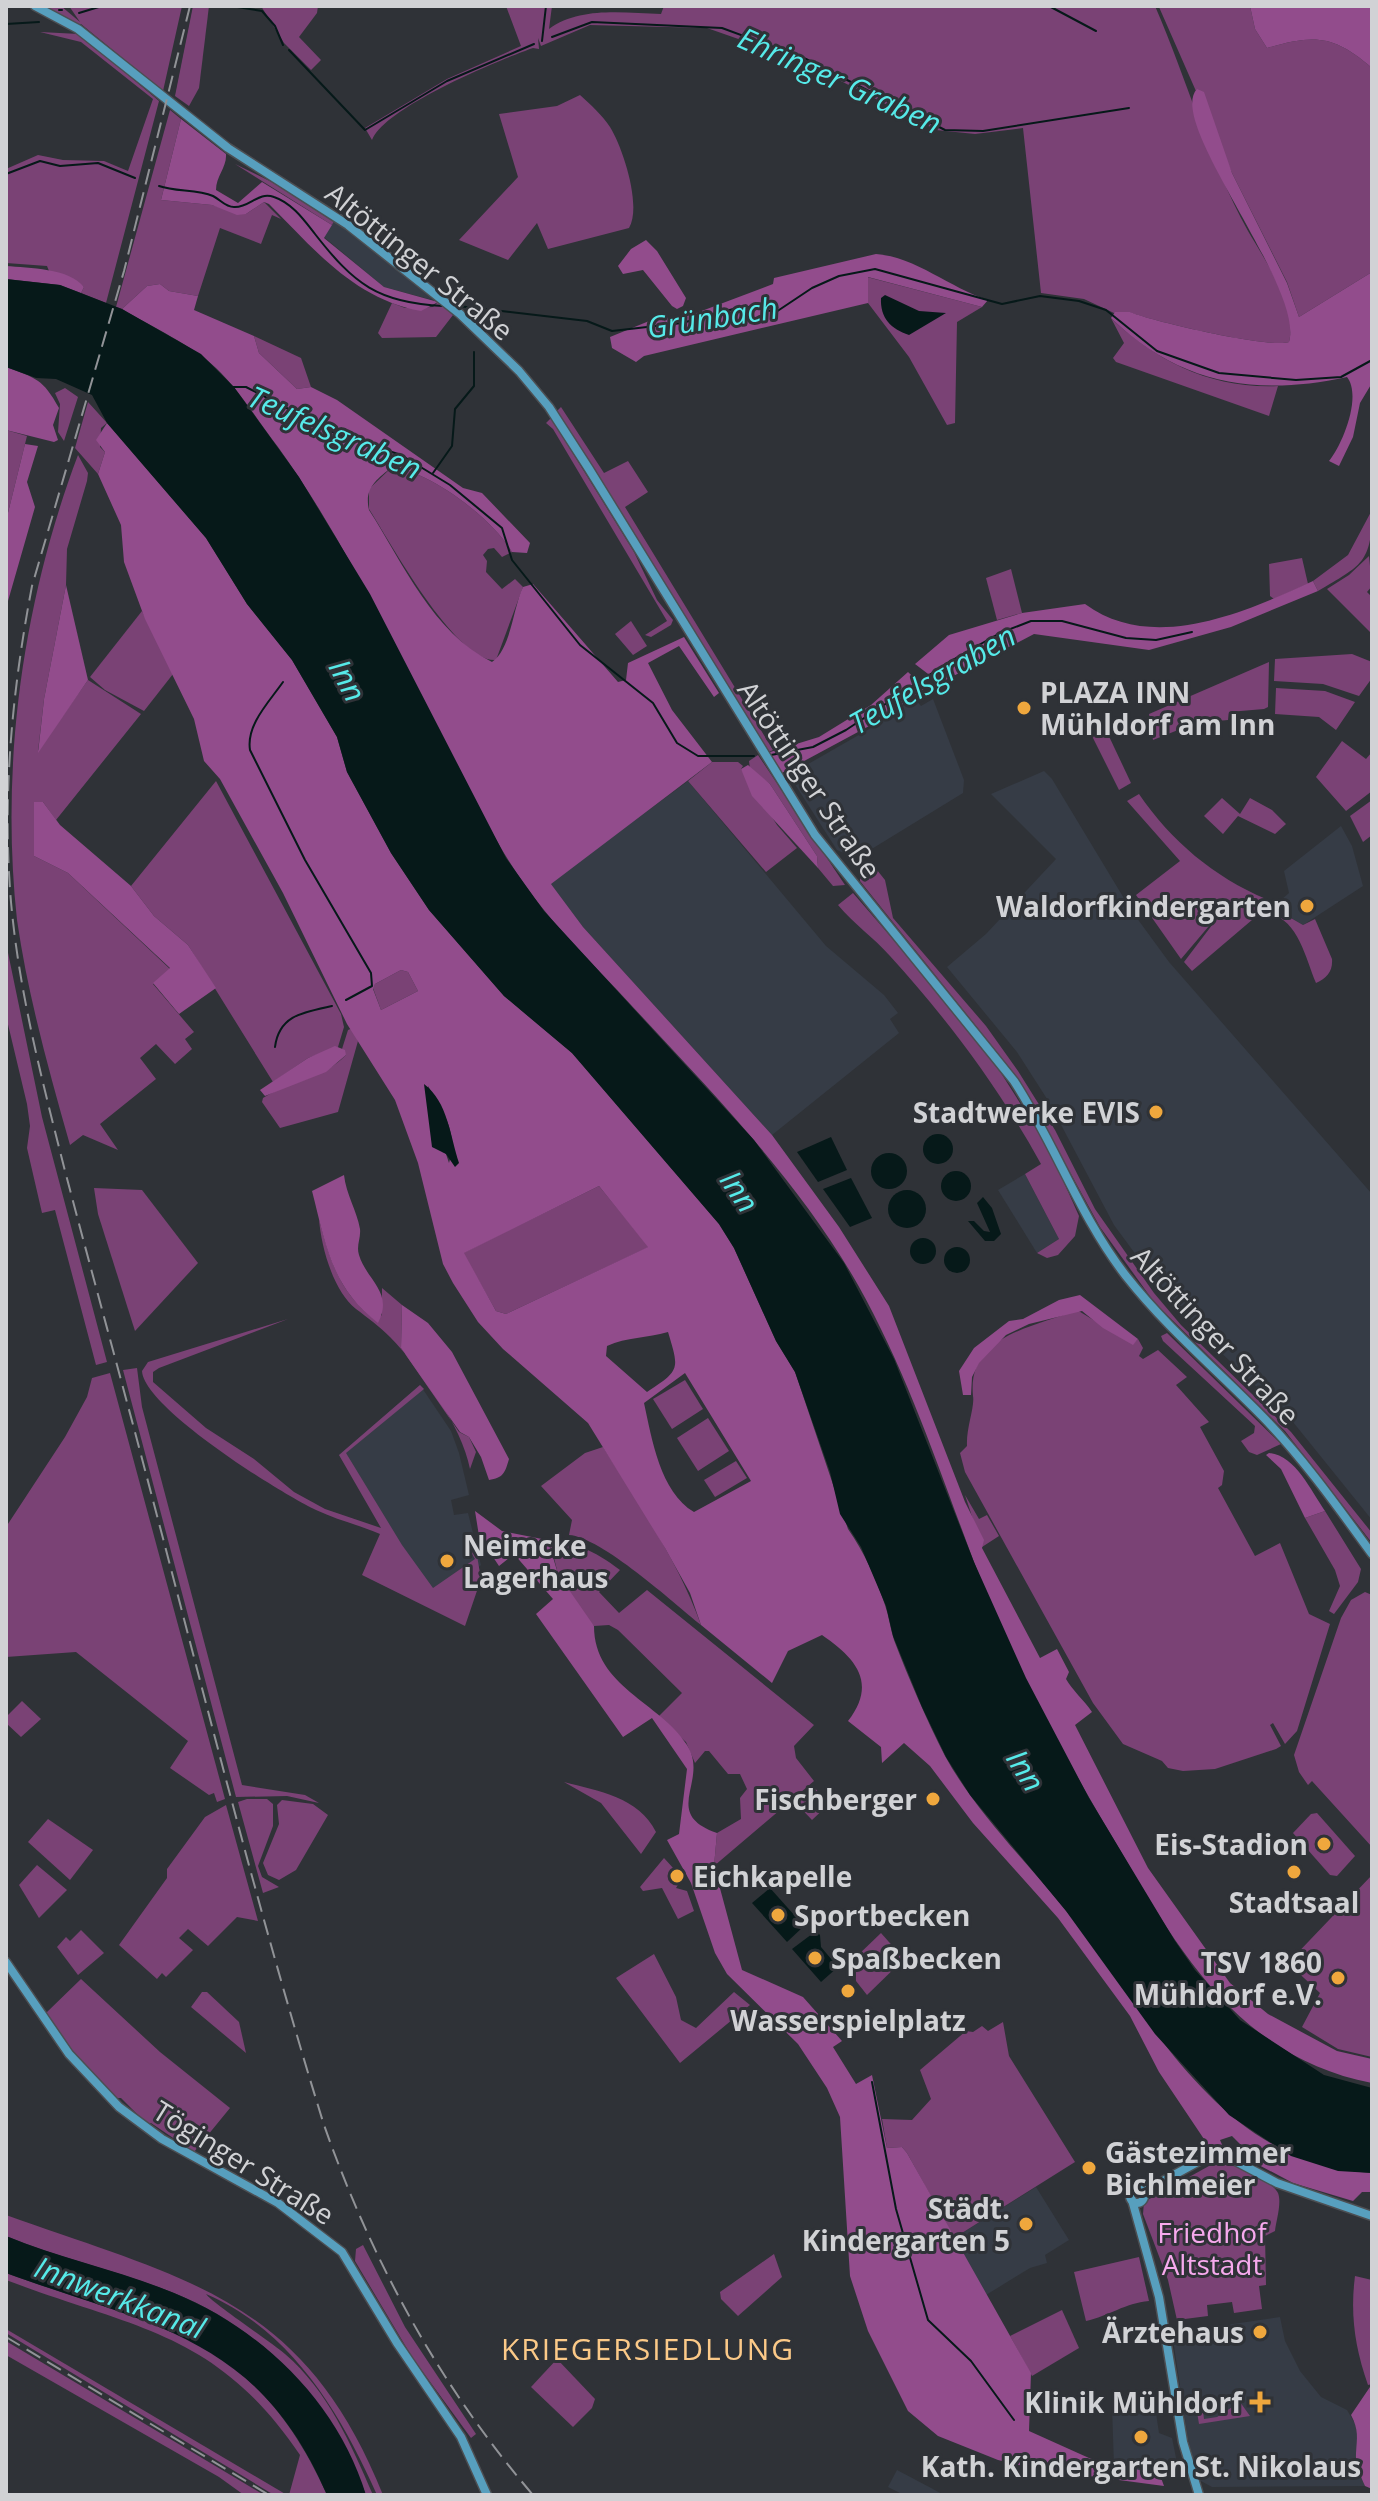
<svg xmlns="http://www.w3.org/2000/svg" width="1378" height="2501" font-family="'Open Sans',sans-serif">
  <rect width="100%" height="100%" fill="#2f3237"/>
  <g fill="#363c46">
    <path d="M334 221 350 233 436 301 384 287 324 237Z"/>
    <path d="M914 698 921 706 933 699 964 780 963 793 870 850 846 854 837 850 789 775 871 728Z"/>
    <path d="M1044 771 1052 779 1131 910 1169 962 1372 1194V1520L1293 1422 1205 1337 1159 1286 1114 1225 1049 1102 1017 1052 947 967 986 934 1056 859 991 794Z"/>
    <path d="M688 781 826 946 884 995 898 1013 890 1019 899 1033 772 1135 583 927 550 883Z"/>
    <path d="M1341 826 1352 846 1363 886 1303 925 1273 907 1289 893 1284 871Z"/>
    <path d="M1025 1174 1059 1239 1037 1253 998 1190Z"/>
    <path d="M420 1385 451 1431 459 1453 469 1495 451 1500 454 1515 468 1513 481 1565 433 1604 339 1455Z"/>
    <path d="M1036 2187 1069 2240 1045 2255 1047 2263 1030 2268 986 2295 954 2238Z"/>
    <path d="M1280 2317 1285 2341 1300 2371 1321 2397 1347 2410 1357 2427 1361 2475 1365 2486 1212 2487 1199 2480 1188 2439 1172 2333Z"/>
    <path d="M1154 2400 1159 2433 1172 2438 1178 2468 1158 2474 1114 2466 1112 2406Z"/>
    <path d="M897 2470 931 2488 944 2495H904L888 2487Z"/>
  </g>
  <g fill="#7a4275">
    <path d="M42 6H61L80 22 69 6H182L163 91 81 24 77 25Z"/>
    <path d="M193 6H209L199 88 189 106 175 96Z"/>
    <path d="M261 6H318L317 13 299 37 321 60 311 70 284 43Z"/>
    <path d="M506 6H552L549 29C580 6 625 13 661 14L664 6H1155C1188 82 1208 158 1248 231 1265 260 1298 308 1289 342 1270 349 1152 321 1129 312L1114 313 1084 299 1041 293 1023 128 975 134 936 130 804 62 707 28 590 25 541 46 538 38 539 49 533 48C499 60 385 107 372 140L365 128 447 79 521 46Z"/>
    <path d="M1250 6 1255 29 1267 48C1315 34 1334 35 1372 68V272L1299 317 1287 282 1232 173 1159 7Z"/>
    <path d="M40 32 79 34 159 101 106 303 81 293 84 287 73 279 49 271 47 266 6 263V169L38 155 63 160 104 161 128 171 153 99 81 42Z"/>
    <path d="M580 95C591 105 602 115 610 127 623 148 642 206 629 228L548 249 537 223 508 260 459 240 518 177 499 114 557 106Z"/>
    <path d="M170 110 181 119 161 200 212 205 246 214 264 202 281 219 272 215 261 244 220 228 198 296 169 291 160 284 147 286 122 309 116 307Z"/>
    <path d="M235 164 292 192 334 221 332 225Z"/>
    <path d="M867 277 982 307 957 322 955 423 947 425 909 357 868 303Z"/>
    <path d="M438 302 453 315 436 337 382 338 378 333 392 303 405 308 433 307Z"/>
    <path d="M1111 318C1157 362 1212 389 1278 386L1269 416 1116 362 1113 358 1124 343Z"/>
    <path d="M254 336 301 358 311 387 297 389 259 353Z"/>
    <path d="M65 388 78 397 64 441 58 432 60 404 55 393Z"/>
    <path d="M88 402 107 423 101 428 100 447 105 452 98 474 75 448Z"/>
    <path d="M561 407 604 473 628 461 648 492 625 507 773 750 767 753 557 411Z"/>
    <path d="M551 418 634 552 657 600 673 620 671 625 651 637 645 635 667 621 553 429 546 423Z"/>
    <path d="M6 430 27 436 6 521Z"/>
    <path d="M78 455 88 473 87 481 67 549 66 585 44 699 38 751 88 680 141 714 56 820 43 802H34V856L68 873 170 969 153 984 194 1032 185 1039 192 1049 175 1064 156 1044 140 1058 156 1079 100 1124 118 1150 83 1135 70 1145C49 1071 28 996 17 920 0 764 23 601 78 455Z"/>
    <path d="M392 467C431 472 492 518 512 552L502 557 494 548 488 549 483 555 487 561 486 572 502 589 515 579 523 587 496 660C456 663 390 542 369 509V489Z"/>
    <path d="M1372 510C1372 563 1362 565 1318 591L1313 581 1348 555Z"/>
    <path d="M1369 556 1372 586 1367 592 1372 597V634L1327 589 1349 575Z"/>
    <path d="M1302 558 1308 584 1274 599 1270 596 1269 564Z"/>
    <path d="M1011 569 1022 613 997 620 986 578Z"/>
    <path d="M142 611 173 674 144 711 105 690 90 677Z"/>
    <path d="M631 621 647 646 633 655 615 634Z"/>
    <path d="M1352 654 1372 662V678L1359 696 1323 684 1274 681 1275 659Z"/>
    <path d="M1269 662 1268 707 1264 709 1229 712 1228 720 1184 724 1183 728 1153 740 1149 714Z"/>
    <path d="M1276 688 1325 691 1355 702 1336 730 1319 717 1275 714Z"/>
    <path d="M1106 730 1131 783 1119 790 1092 736Z"/>
    <path d="M1342 741 1366 759 1372 752V791L1346 811 1316 777Z"/>
    <path d="M758 755 845 885 833 886 818 868 817 856 770 784 750 769 749 761Z"/>
    <path d="M712 762H738L743 766 741 769 777 825 797 848 766 872 688 781Z"/>
    <path d="M216 781 341 1014 344 1027 338 1047 308 1058 273 1082 188 945 154 916 131 886Z"/>
    <path d="M1139 794C1171 841 1214 877 1266 899L1265 903 1303 925 1315 919 1332 959C1333 971 1327 978 1316 983 1305 957 1296 909 1259 914L1192 971 1184 962 1231 900 1181 959 1136 895 1180 861 1127 801Z"/>
    <path d="M1222 798 1240 814 1250 798 1272 810 1286 824 1275 834 1238 816 1223 834 1204 816Z"/>
    <path d="M1372 800V835L1363 842 1350 816Z"/>
    <path d="M867 867 877 870 885 880 893 918 986 1026 1018 1071 1055 1130 1095 1209 1154 1293 1181 1325 1291 1432 1372 1533V1543L1285 1431 1154 1302 1100 1227 1020 1081 860 881V874Z"/>
    <path d="M853 893 980 1040 1048 1147 1079 1216 1075 1236 1058 1255 1047 1258 1037 1253 1059 1239 1025 1174 1041 1164C999 1088 949 1021 890 956 874 938 854 924 838 905Z"/>
    <path d="M6 943 42 1117 107 1362 96 1365 55 1210 42 1213 27 1148 30 1126 27 1104 6 1016Z"/>
    <path d="M401 970 408 972 418 991 381 1010 373 988 375 984Z"/>
    <path d="M353 1028 358 1041 338 1112 280 1128 262 1102 263 1098C290 1081 323 1079 346 1055L342 1049 348 1030Z"/>
    <path d="M599 1186 649 1247 506 1314 496 1311 463 1253Z"/>
    <path d="M94 1188 142 1190 198 1263 135 1331 98 1214Z"/>
    <path d="M319 1219C330 1261 340 1293 375 1320L382 1315V1288L402 1305 401 1348 459 1432 469 1437 476 1452 470 1469C462 1426 420 1368 390 1337 379 1326 368 1318 356 1309 333 1291 321 1246 319 1219Z"/>
    <path d="M1077 1310 1133 1344 1138 1339 1143 1348 1139 1356 1143 1359 1158 1350 1187 1377 1176 1385 1209 1422 1200 1427 1224 1471 1222 1485 1218 1488 1255 1556 1280 1543 1309 1614 1330 1624 1297 1731 1285 1744 1273 1723 1270 1725 1281 1746 1276 1749 1215 1769 1183 1771 1168 1768 1162 1761 1123 1744 1093 1703 965 1472 960 1453 967 1446C966 1428 975 1407 973 1396 967 1335 1032 1328 1077 1310Z"/>
    <path d="M288 1319 159 1368 153 1372V1382L206 1428 254 1459 294 1492 325 1509 381 1528 339 1455 420 1385 424 1389 346 1453 402 1545 433 1588 475 1559 466 1544 474 1538 481 1579 465 1626 362 1575 380 1534C359 1525 337 1520 316 1510 280 1493 144 1408 142 1371L148 1362Z"/>
    <path d="M1167 1333 1281 1444 1257 1455 1249 1452 1241 1441 1254 1433 1255 1426 1163 1341 1161 1336Z"/>
    <path d="M137 1368 142 1407 242 1785 305 1795 319 1803 287 1796 236 1797 123 1370Z"/>
    <path d="M110 1373 225 1799 217 1802 214 1793 209 1795 170 1768 188 1741 76 1652 6 1657V1527L65 1437 87 1397 92 1378Z"/>
    <path d="M685 1380 703 1409 672 1429 653 1399Z"/>
    <path d="M708 1418 729 1451 698 1471 677 1438Z"/>
    <path d="M603 1447C639 1504 678 1561 701 1625 674 1603 601 1537 569 1535L572 1520 541 1486 585 1453Z"/>
    <path d="M736 1461 747 1478 715 1497 704 1480Z"/>
    <path d="M965 1495 979 1519 987 1515 999 1536 982 1547Z"/>
    <path d="M1325 1511 1361 1569 1358 1582 1334 1614 1329 1611 1340 1586 1335 1570 1305 1518Z"/>
    <path d="M542 1539C574 1542 594 1550 620 1570L599 1592 619 1613 647 1590 814 1725 794 1746 796 1758 814 1781 714 1866 717 1833 741 1819 740 1798 747 1789 740 1774H728L709 1751H705L695 1763 686 1742 658 1717 682 1693 618 1630 609 1625 594 1626 588 1621 558 1574 552 1550Z"/>
    <path d="M1365 1592 1372 1595V1847L1312 1781 1308 1785 1299 1772 1294 1755 1341 1618 1351 1600Z"/>
    <path d="M22 1701 41 1719 21 1737 6 1723V1717Z"/>
    <path d="M564 1782C598 1791 639 1797 656 1832L641 1854 601 1803Z"/>
    <path d="M813 1786 829 1804 812 1820 795 1802Z"/>
    <path d="M247 1799H267L273 1804V1826L258 1866 262 1877 279 1887 263 1893 238 1802Z"/>
    <path d="M282 1800 313 1804 328 1815 296 1870 279 1880 268 1875 263 1863 279 1824 277 1805Z"/>
    <path d="M226 1805 258 1921 237 1917 208 1946 188 1929 179 1938 193 1950 166 1977 162 1973 157 1979 119 1945 167 1878V1869L205 1817Z"/>
    <path d="M1317 1813 1355 1856 1337 1876 1330 1875 1293 1833 1311 1814Z"/>
    <path d="M48 1819 93 1850 70 1880 28 1842Z"/>
    <path d="M664 1858 674 1869 670 1873 679 1883 676 1888 687 1891 694 1911 678 1919 662 1888 643 1891 640 1887Z"/>
    <path d="M37 1865 67 1890 39 1918 19 1885Z"/>
    <path d="M1372 1875V2057L1338 2049 1302 2027 1320 1993 1288 1963Z"/>
    <path d="M81 1930 104 1953 78 1975 57 1947 66 1937 70 1941Z"/>
    <path d="M881 1933 904 1959 867 1995 856 1981 855 1958Z"/>
    <path d="M654 1954 676 1997 681 2020 696 2028 734 1992 750 2005 680 2063 616 1978Z"/>
    <path d="M81 1979 160 2052 230 2108 194 2152 151 2123 147 2124 121 2098H115C90 2071 65 2045 46 2013Z"/>
    <path d="M202 1992H207L239 2022 246 2053 191 2007Z"/>
    <path d="M1003 2022 1009 2056 1075 2162 954 2238 907 2153 902 2147 887 2148 882 2119 912 2120 931 2099 920 2070 966 2031 973 2032 982 2026 988 2031Z"/>
    <path d="M1218 2161C1230 2161 1274 2182 1278 2193 1282 2203 1276 2221 1275 2231L1265 2236 1266 2285 1259 2286 1262 2309 1234 2313 1232 2302 1207 2305 1208 2316 1177 2320 1168 2280 1143 2214 1144 2202Z"/>
    <path d="M6 2215C187 2280 304 2298 383 2495H377C341 2414 292 2331 206 2294 211 2302 271 2342 285 2354 328 2391 351 2444 373 2495H366C332 2403 266 2330 174 2293 119 2271 61 2259 6 2236Z"/>
    <path d="M363 2245 405 2327 476 2434 471 2438 412 2357 355 2261 356 2249Z"/>
    <path d="M774 2254 782 2277 738 2316 721 2299 720 2292Z"/>
    <path d="M1139 2257 1149 2301C1125 2303 1109 2316 1086 2321L1074 2272Z"/>
    <path d="M6 2273C157 2328 253 2331 327 2495H289L300 2455C216 2331 135 2329 6 2280Z"/>
    <path d="M1355 2276 1372 2280V2384L1368 2385C1355 2348 1350 2315 1355 2276Z"/>
    <path d="M1062 2310 1079 2348 1032 2376 1010 2336Z"/>
    <path d="M6 2329 287 2495H274L6 2333Z"/>
    <path d="M6 2341 264 2495H244L219 2477 6 2355Z"/>
    <path d="M557 2359 595 2399 592 2408 573 2427 531 2387Z"/>
    <path d="M1240 2402 1250 2416 1199 2424 1197 2412 1203 2411 1204 2419 1217 2417Z"/>
  </g>
  <g fill="#924c8c" fill-rule="evenodd">
    <path d="M1250 6H1372V68C1334 35 1315 34 1267 48L1255 29Z"/>
    <path d="M1197 89 1204 92 1232 173 1287 283 1299 317 1372 272V383L1360 403 1353 437 1339 466 1329 461C1343 444 1362 396 1347 377 1255 397 1179 384 1111 318L1115 312H1130C1151 321 1271 349 1289 342 1305 287 1165 122 1197 89Z"/>
    <path d="M181 119 226 154C227 167 216 176 216 190L238 203 262 182 332 225 324 238 384 287 438 302 421 311C354 299 314 249 269 204L264 202 246 214 237 215 212 205 161 200Z"/>
    <path d="M646 240 657 251 686 298 683 306 677 309 672 306 643 270 623 274 618 266 631 249Z"/>
    <path d="M876 254C916 257 950 288 988 300L982 307 868 277V303L644 356 636 362 612 348 610 337 654 319 691 315 773 284 774 278Z"/>
    <path d="M6 266C29 268 69 268 84 287L81 293 60 285 6 279Z"/>
    <path d="M160 284 169 291 198 296 194 310 254 336 259 353 297 389 311 387 337 400 463 488 482 493 530 543 527 553 512 552C492 518 431 472 392 467 376 480 364 488 369 510 403 563 433 633 492 662 511 649 513 608 523 587L533 584 618 682 626 680 628 663 684 637 719 693 714 697 679 646 648 663 672 710 712 762 551 884 583 927 772 1135 839 1227 889 1306 965 1502 984 1540 982 1548 1040 1658 1057 1649 1069 1672 1066 1679C1072 1690 1084 1700 1092 1712L1075 1725 1148 1868 1230 1983 1268 2014 1337 2051 1372 2059V2083C1241 2057 1182 1957 1120 1850 1065 1758 1012 1663 974 1562 939 1469 907 1372 858 1285 796 1176 704 1084 619 992 594 965 567 939 544 910 508 867 484 817 457 768 399 659 350 547 278 447 258 421 240 391 216 368 192 345 152 327 122 309L147 286Z"/>
    <path d="M6 367C36 378 43 379 59 408L53 425 58 440 54 442 6 430Z"/>
    <path d="M107 423 206 538 247 604 292 660 337 737 347 772 391 853 429 910 504 996 572 1053 719 1224 734 1248 776 1341 795 1372 848 1529C864 1552 876 1578 885 1605 889 1616 890 1628 894 1640 909 1679 926 1719 945 1756 976 1812 1024 1859 1064 1908 1150 2014 1217 2165 1372 2173V2192H1362L1353 2201 1293 2183 1238 2154 1243 2147 1232 2136 1220 2140 1224 2149 1212 2151 1159 2072 1130 2016 1058 1918 973 1823 930 1766 904 1743 882 1763 881 1747 848 1721C878 1682 855 1658 822 1635L788 1651 772 1683 701 1625 690 1593 665 1548 588 1423 503 1349 478 1322 453 1283 443 1264 418 1163 395 1100 347 1024 283 893 220 779 204 761 194 719 145 619 124 562 121 525 98 474 105 452 96 440ZM401 970 408 972 418 991 381 1010 373 989 375 984ZM428 1086C443 1112 459 1133 449 1163L446 1154 432 1142ZM599 1186 648 1247 506 1314 496 1311 464 1253ZM668 1332C679 1369 681 1370 647 1392L606 1356 607 1346C627 1337 647 1338 668 1332ZM685 1373 751 1481 694 1512C660 1492 652 1439 644 1403Z"/>
    <path d="M25 444 38 446 27 482 35 507 6 608V521Z"/>
    <path d="M1313 581 1318 591 1231 627 1149 650 1034 634 940 683 915 664 949 635 1022 613 1085 604C1153 654 1245 612 1313 581Z"/>
    <path d="M66 585 88 680 38 753 44 699Z"/>
    <path d="M908 672 925 688 884 718 780 774 767 753 819 737 871 705Z"/>
    <path d="M748 765 770 784 817 856 818 868 752 796 741 769Z"/>
    <path d="M34 802H43L60 825 131 886 154 916 188 945 216 988 179 1014 153 983 170 968 68 873 34 856Z"/>
    <path d="M335 1046 345 1050 346 1055 326 1072 265 1096 260 1090 308 1058Z"/>
    <path d="M344 1175C346 1194 357 1211 360 1229 361 1238 356 1246 359 1255 367 1281 394 1292 378 1323 331 1287 326 1245 312 1191Z"/>
    <path d="M1080 1295 1138 1339 1133 1345 1103 1328 1082 1311 1029 1324 1006 1335 979 1363 972 1377 971 1395H963L959 1371 974 1348 1009 1321 1023 1319 1059 1300Z"/>
    <path d="M402 1305 428 1323 452 1352 509 1459C505 1473 503 1478 489 1480L481 1457 469 1437 460 1432 401 1348Z"/>
    <path d="M1269 1453C1295 1455 1311 1491 1325 1511L1305 1518 1281 1469 1266 1455Z"/>
    <path d="M475 1511 502 1531 542 1539 550 1547 558 1574 594 1626C594 1687 660 1702 687 1745 710 1781 660 1813 717 1833L714 1866 742 1970 803 1997 842 2041 833 2047 856 2084 872 2075 887 2148 902 2147 907 2153 1031 2373 1029 2431 1089 2458 1160 2475 1164 2486 1036 2469 998 2460 938 2436 908 2411 868 2331 850 2276 840 2117 827 2088 798 2044 727 1974 715 1953 691 1883 667 1840 679 1834 687 1769 652 1718 623 1737 536 1614 553 1599 514 1554 499 1566 479 1536Z"/>
    <path d="M1372 2384V2489L1365 2486C1361 2477 1355 2463 1356 2453 1357 2438 1359 2430 1351 2415Z"/>
  </g>
  <g fill="#061919">
    <path d="M6 279 60 285 122 309 201 354 234 387 299 477 370 594 506 858 544 911 754 1140 844 1263 894 1359 974 1562 1026 1678 1089 1798 1175 1941 1195 1970 1240 2020 1324 2075 1372 2088V2173L1338 2171 1291 2156 1229 2115 1155 2034 1066 1911 970 1795 946 1757 922 1707 893 1636 886 1606 861 1547 840 1514 830 1472 795 1372 776 1341 734 1248 719 1224 572 1053 504 996 429 910 391 853 347 772 337 737 292 660 247 604 206 538 107 423 92 395 56 379 36 378 6 367Z"/>
    <path d="M885 295 919 311 946 313 909 335C891 329 880 318 881 298Z"/>
    <path d="M424 1084C448 1102 450 1136 459 1163L455 1167 446 1154 432 1147Z"/>
    <circle cx="938" cy="1149" r="15"/>
    <path d="M831 1137 847 1170 818 1182 797 1152Z"/>
    <circle cx="889" cy="1171" r="18"/>
    <circle cx="956" cy="1186" r="15"/>
    <path d="M851 1178 872 1218 850 1227 823 1189Z"/>
    <circle cx="907" cy="1209" r="19"/>
    <path d="M983 1197 992 1208 1001 1234 994 1241H985L968 1221H974L984 1231 990 1232 977 1203Z"/>
    <circle cx="923" cy="1251" r="13"/>
    <circle cx="957" cy="1260" r="13"/>
    <path d="M770 1888 804 1926 787 1942 752 1903Z"/>
    <path d="M816 1931 820 1935 821 1947 838 1967 821 1982 792 1949Z"/>
    <path d="M6 2236C61 2259 119 2270 174 2293 262 2329 338 2403 366 2495H327C259 2336 151 2326 6 2273Z"/>
  </g>
  <g fill="none" stroke-linecap="round" stroke-linejoin="round">
    <g stroke="#061919" stroke-width="2">
      <path d="M231 6 262 11 275 26 283 45"/>
      <path d="M1049 6 1096 31"/>
      <path d="M59 10H62"/>
      <path d="M79 13 102 6"/>
      <path d="M6 24 39 22"/>
      <path d="M552 37 592 22 722 28 806 59 945 130 983 131 1129 108"/>
      <path d="M542 41 546 6"/>
      <path d="M289 50 365 130 447 81 534 44"/>
      <path d="M6 174 40 161 60 166 98 163 135 178"/>
      <path d="M159 186C176 192 197 189 213 196 221 200 225 207 234 207 250 208 258 191 274 197 292 203 304 220 315 234 354 284 378 303 443 306"/>
      <path d="M458 306 587 321 612 331 682 323 737 308 751 307 776 312 812 288 839 276 875 269 1002 304 1040 296 1079 301 1106 310 1157 351 1219 373 1296 380 1341 377 1372 360"/>
      <path d="M233 387H246L337 434 401 455 450 485 502 528 512 560 580 645 653 703 677 743 698 756H754"/>
      <path d="M433 473 452 446 455 409 474 386V352"/>
      <path d="M283 682C269 702 246 725 250 750L305 860 371 973 372 986 346 1000"/>
      <path d="M771 755 813 747 846 730 949 662 1000 633 1031 621H1062L1126 638 1156 640 1192 632"/>
      <path d="M275 1047C279 1015 304 1012 332 1006"/>
      <path d="M872 2082 896 2209 928 2320 971 2361 1014 2420"/>
    </g>
    <defs>
      <g id="secondary">
        <path d="M35 6 78 29 228 148 348 225 460 314 519 371 549 407 589 469 815 835 1014 1081C1055 1144 1080 1217 1126 1276 1167 1328 1216 1369 1262 1416 1303 1458 1337 1506 1372 1554"/>
        <path d="M6 1962 69 2054 119 2107 162 2139 278 2203 342 2252 397 2343 461 2437 487 2495"/>
        <circle cx="1137" cy="2196" r="7"/>
        <path d="M1143 2192 1203 2159 1222 2154 1277 2183 1372 2216"/>
        <path d="M1132 2200 1159 2297 1183 2442 1199 2495"/>
      </g>
    </defs>
    <use href="#secondary" stroke="#4c4f53" stroke-width="11"/>
    <use href="#secondary" stroke="#579fbe" stroke-width="8"/>
    <g stroke="#919397" stroke-width="2" stroke-dasharray="16 8" stroke-linecap="butt">
      <path d="M190 6 124 271 32 586C12 691 2 796 11 902 19 992 42 1080 64 1167 92 1274 122 1382 150 1489 206 1701 259 1916 324 2125 372 2261 439 2385 533 2495"/>
      <path d="M6 2337 269 2495"/>
    </g>
  </g>
  <g fill="#efa73d" stroke="#2f3237" stroke-width="3">
    <circle cx="1024" cy="708" r="8"/>
    <circle cx="1307" cy="906" r="8"/>
    <circle cx="1156" cy="1112" r="8"/>
    <circle cx="447" cy="1561" r="8"/>
    <circle cx="933" cy="1799" r="8"/>
    <circle cx="1324" cy="1844" r="8"/>
    <circle cx="1294" cy="1872" r="8"/>
    <circle cx="677" cy="1876" r="8"/>
    <circle cx="778" cy="1915" r="8"/>
    <circle cx="815" cy="1958" r="8"/>
    <circle cx="1338" cy="1978" r="8"/>
    <circle cx="848" cy="1991" r="8"/>
    <circle cx="1089" cy="2168" r="8"/>
    <circle cx="1026" cy="2224" r="8"/>
    <circle cx="1260" cy="2332" r="8"/>
    <path d="M1256 2390h8v8h8v8h-8v8h-8v-8h-8v-8h8z"/>
    <circle cx="1141" cy="2437" r="8"/>
  </g>
  <g text-anchor="middle" dominant-baseline="central" stroke-width="6" stroke-linejoin="round" paint-order="stroke">
    <g font-size="28" fill="#d1d2d5" stroke="#2f3237">
      <text transform="translate(420 261) rotate(39)">Altöttinger Straße</text>
      <text transform="translate(810 779) rotate(56)">Altöttinger Straße</text>
      <text transform="translate(1216 1335) rotate(47)">Altöttinger Straße</text>
      <text transform="translate(244 2162) rotate(32)">Töginger Straße</text>
    </g>
    <g font-size="28" font-weight="bold" fill="#d1d2d5" stroke="#2f3237" text-anchor="end">
      <text x="1040" y="692" text-anchor="start">PLAZA INN<tspan x="1040" dy="32">Mühldorf am Inn</tspan></text>
      <text x="1291" y="906">Waldorfkindergarten</text>
      <text x="1140" y="1112">Stadtwerke EVIS</text>
      <text x="463" y="1545" text-anchor="start">Neimcke<tspan x="463" dy="32">Lagerhaus</tspan></text>
      <text x="917" y="1799">Fischberger</text>
      <text x="1308" y="1844">Eis-Stadion</text>
      <text x="693" y="1876" text-anchor="start">Eichkapelle</text>
      <text x="1294" y="1902" text-anchor="middle">Stadtsaal</text>
      <text x="794" y="1915" text-anchor="start">Sportbecken</text>
      <text x="831" y="1958" text-anchor="start">Spaßbecken</text>
      <text x="1322" y="1962">TSV 1860<tspan x="1322" dy="32">Mühldorf e.V.</tspan></text>
      <text x="848" y="2020" text-anchor="middle">Wasserspielplatz</text>
      <text x="1105" y="2152" text-anchor="start">Gästezimmer<tspan x="1105" dy="32">Bichlmeier</tspan></text>
      <text x="1010" y="2208">Städt.<tspan x="1010" dy="32">Kindergarten 5</tspan></text>
      <text x="1244" y="2332">Ärztehaus</text>
      <text x="1242" y="2402">Klinik Mühldorf</text>
      <text x="1141" y="2466" text-anchor="middle">Kath. Kindergarten St. Nikolaus</text>
    </g>
    <g font-size="28" fill="#f6a9ed" stroke="#2f3237">
      <text x="1212" y="2232">Friedhof<tspan x="1212" dy="32">Altstadt</tspan></text>
    </g>
    <g font-size="30" font-style="italic" fill="#56eae9" stroke="#2f3237">
      <text transform="translate(840 80) rotate(24)">Ehringer Graben</text>
      <text transform="translate(712 317) rotate(-9)">Grünbach</text>
      <text transform="translate(335 432) rotate(24)">Teufelsgraben</text>
      <text transform="translate(932 679) rotate(-30)">Teufelsgraben</text>
      <text transform="translate(348 680) rotate(62)">Inn</text>
      <text transform="translate(740 1191) rotate(56)">Inn</text>
      <text transform="translate(1026 1770) rotate(58)">Inn</text>
      <text transform="translate(120 2297) rotate(21)">Innwerkkanal</text>
    </g>
    <g font-size="30" letter-spacing="2" fill="#fbc988" stroke="#2f3237">
      <text x="648" y="2348">KRIEGERSIEDLUNG</text>
    </g>
  </g>
  <rect width="1378" height="2501" fill="none" stroke="#d1d2d5" stroke-width="16"/>
</svg>
